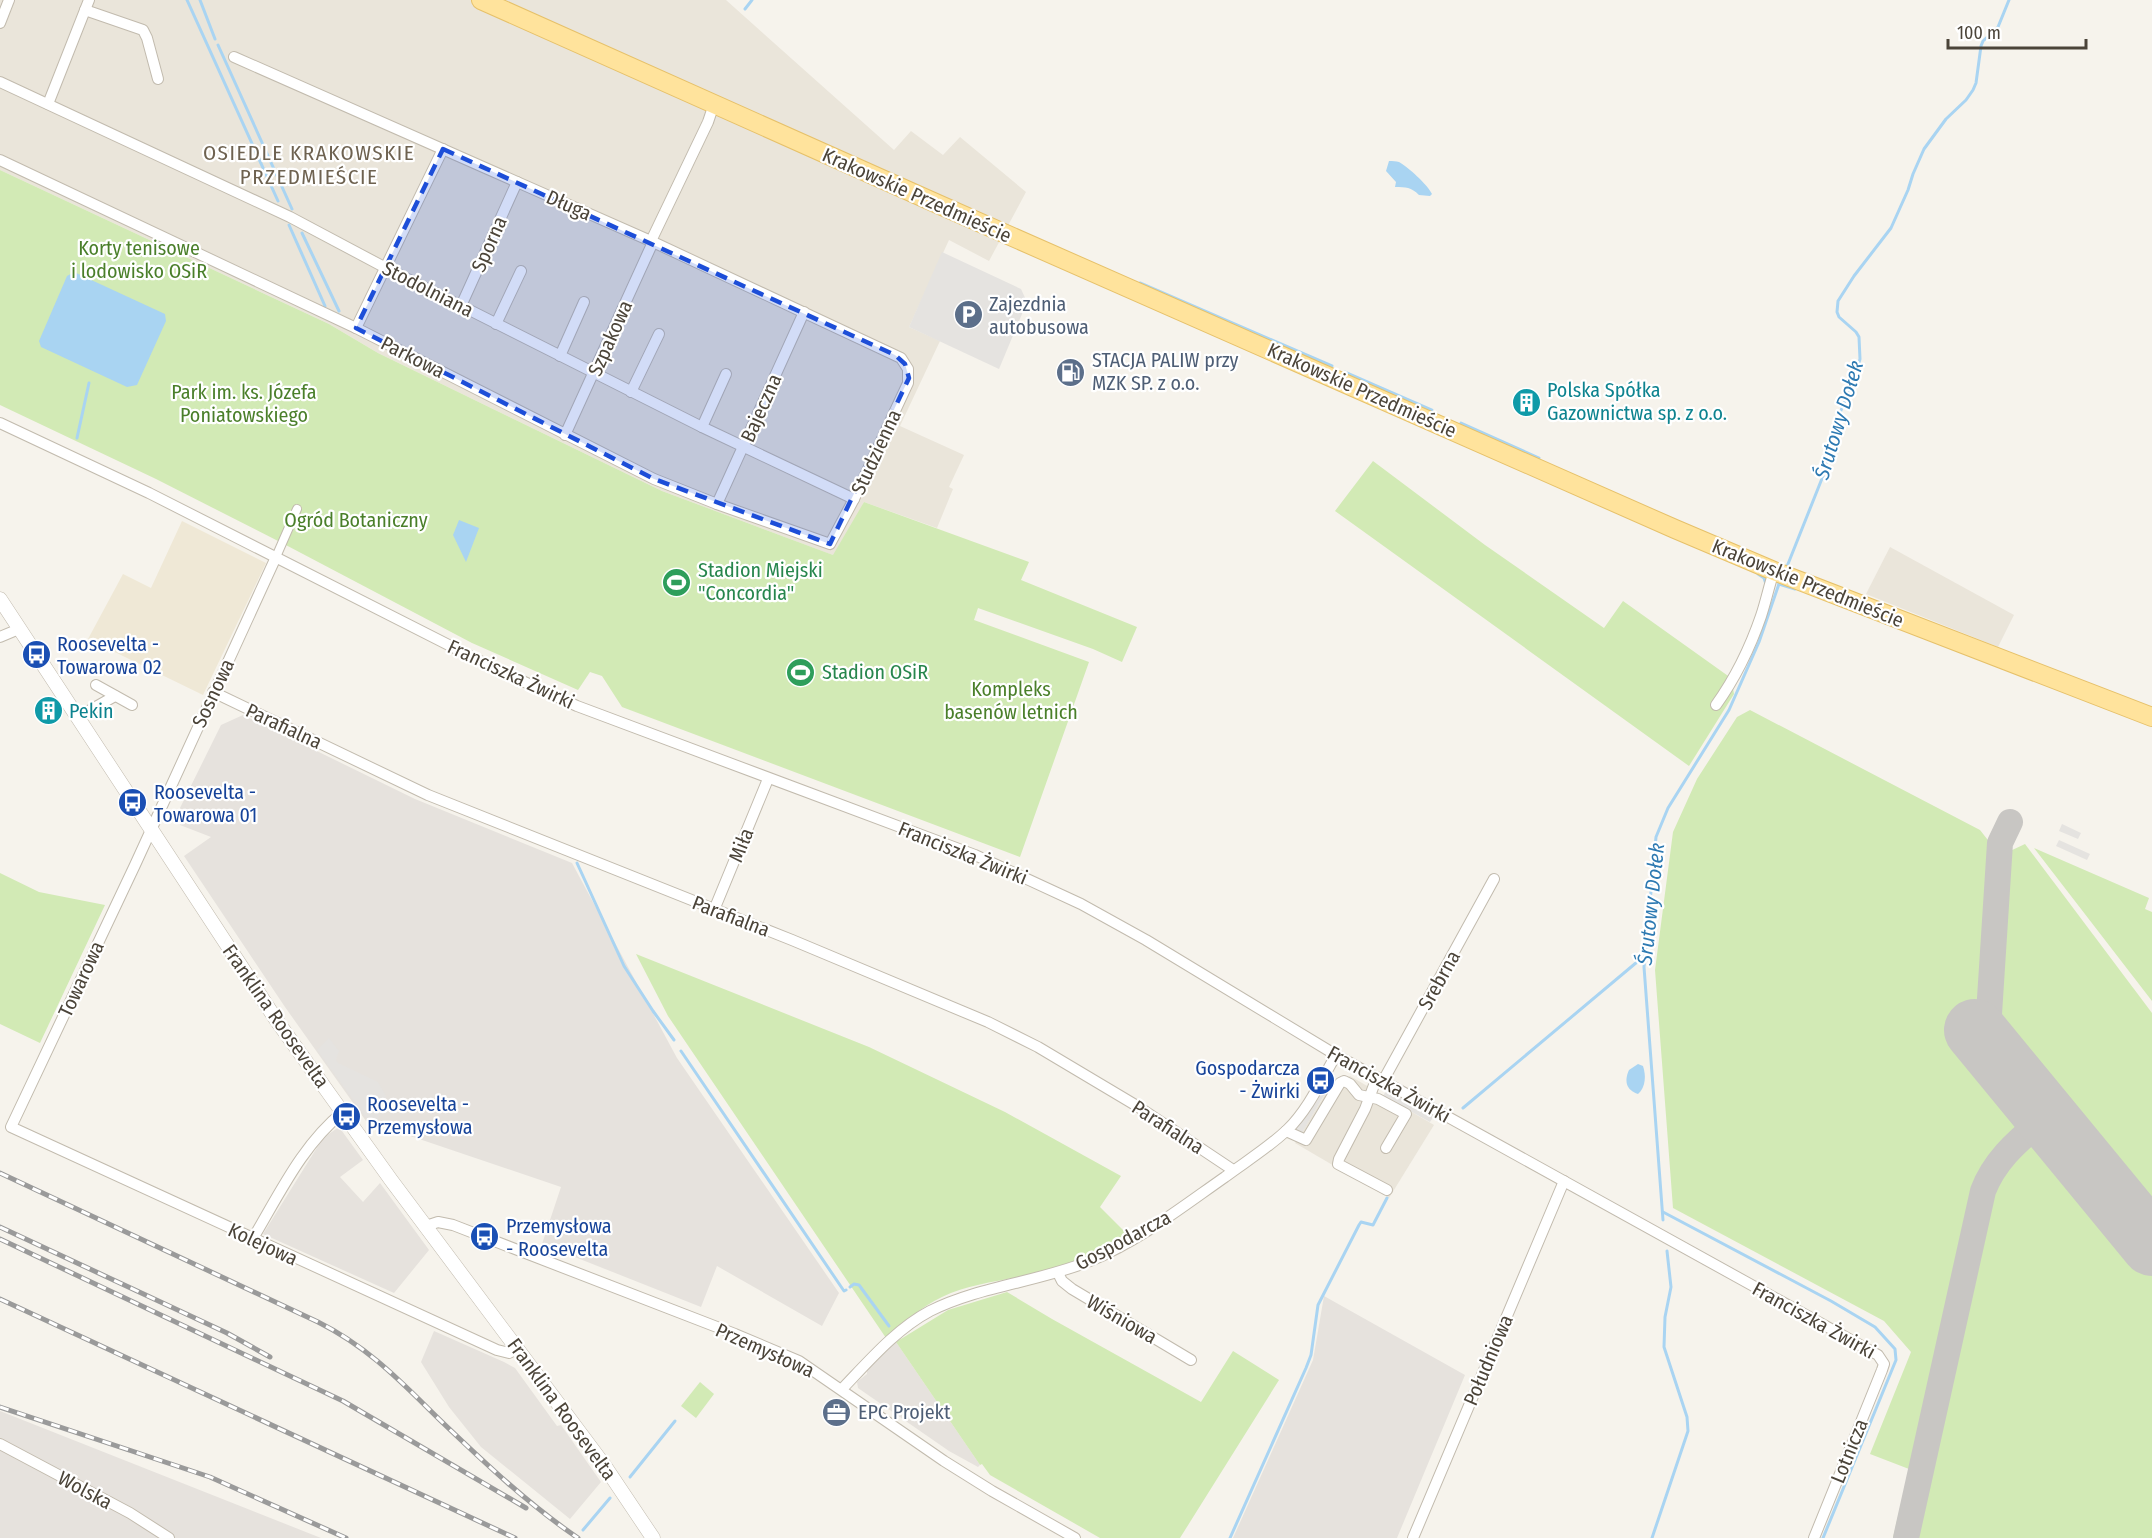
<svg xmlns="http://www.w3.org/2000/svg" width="2152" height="1538" font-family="'Fira Sans Condensed',sans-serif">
  <rect width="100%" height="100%" fill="#f6f3ec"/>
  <g fill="#eae5da">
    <path d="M0 0H726L894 150 911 131 943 155 960 137 1026 192 989 261 949 240 909 327 940 341 900 426 964 455 949 487 953 489 937 528 864 502 838 557 662 491 378 353 329 324 0 170Z"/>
    <path d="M1890 547 2014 615 1998 647 1866 594Z"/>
    <path d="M1350 1076 1434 1125 1389 1198 1295 1143 1334 1080Z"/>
  </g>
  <g fill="#e6e2dd">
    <path d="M243 715 415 799 572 863 677 1058 839 1293 822 1326 717 1266 701 1307 542 1244 561 1187 366 1121 285 1007 184 856 211 837 180 825V808L221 725Z"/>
    <path d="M339 1127 363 1160 340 1177 363 1202 380 1183 429 1250 394 1293 263 1234 323 1138Z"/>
    <path d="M1324 1296 1465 1375 1397 1538H1233L1313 1360Z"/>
    <path d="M434 1331 504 1362 515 1368 557 1426 561 1425 601 1482 570 1519 481 1447 449 1407 421 1362Z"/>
    <path d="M896 1342 980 1465 978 1467 949 1451 858 1388 857 1382 867 1374V1370Z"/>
    <path d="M0 1411 321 1538H0Z"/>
  </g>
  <path fill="#efe8d6" d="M182 521 266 563 203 695 88 639 123 574 151 588Z"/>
  <g fill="#d2eab5">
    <path d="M0 170 329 324 378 353 662 491 833 555 864 502 1029 562 1021 580 1137 627 1122 662 1093 649 978 608 974 620 1089 662 1020 857 622 707 602 676 590 672 578 690 472 643 282 543 156 479 0 405Z"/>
    <path d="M1373 461 1485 545 1604 628 1623 601 1731 678 1734 694 1689 766 1335 511Z"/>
    <path d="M1750 710 1980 830 1991 844 1980 1010 1952 1034 2033 1116C2007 1140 1988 1156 1973 1188L1923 1415 1899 1538H1893L1909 1469 1870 1454 1911 1352 1884 1321 1673 1208 1655 970 1673 832 1697 779 1737 717Z"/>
    <path d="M2025 844 2152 1013V1216L1996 1024 2008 852Z"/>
    <path d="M2034 848 2149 898 2145 909 2152 912V1001Z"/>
    <path d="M0 873 39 892 105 905 40 1043 0 1024Z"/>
    <path d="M636 954 869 1047 1005 1112 1121 1176 1100 1207 1127 1234C1103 1247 1079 1261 1053 1269 1016 1280 976 1281 942 1297 921 1307 903 1323 886 1338L668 1016Z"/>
    <path d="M2038 1133 2050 1137 2152 1265V1538H1911L1985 1200C1994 1173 2012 1146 2038 1133Z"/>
    <path d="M1007 1292 1052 1319 1201 1402 1233 1351 1279 1380 1180 1538H1100L990 1475 982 1464 980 1465 896 1342 948 1310Z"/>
    <path d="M700 1382 714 1394 696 1418 681 1406Z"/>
  </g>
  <g fill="#e5e3e0">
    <path d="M942 252 1021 289 1027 302 999 369 909 327Z"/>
    <path d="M2062 824 2081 833 2078 839 2059 831Z"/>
    <path d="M2059 840 2090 854 2087 860 2056 846Z"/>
    <path d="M329 1038 339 1051 336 1060 338 1063 378 1082 386 1096 376 1126H372L317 1050Z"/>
    <path d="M1329 1087 1301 1134 1293 1129 1320 1090Z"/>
    <path d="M1388 1088 1435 1114 1430 1122 1383 1096Z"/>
  </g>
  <g fill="#a9d4f2">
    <path d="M1389 161C1393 161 1396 161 1399 162 1407 166 1428 185 1432 194L1430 196 1419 195C1411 187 1406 187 1395 187L1396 182 1386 171Z"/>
    <path d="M74 272 165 314 166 321 137 385 127 387 41 347 39 341 67 276Z"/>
    <path d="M459 520 479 528 466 562 453 535Z"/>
    <path d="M1638 1064 1643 1066C1646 1075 1646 1087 1638 1094 1626 1090 1624 1081 1629 1070Z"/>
  </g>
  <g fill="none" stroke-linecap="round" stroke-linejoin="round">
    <g stroke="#a9d4f2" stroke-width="3">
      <path d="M187 0 278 201"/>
      <path d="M200 0 215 39"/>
      <path d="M745 9 752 0"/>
      <path d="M218 45 292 209"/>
      <path d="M289 225 325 306"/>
      <path d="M302 233 339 311"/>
      <path d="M1140 283 1332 366"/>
      <path d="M1345 372 1432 410"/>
      <path d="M1461 423 1539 458"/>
      <path d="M77 438 89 383"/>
      <path d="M1786 569 1823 476 1835 424 1853 383 1860 359 1859 337 1856 332 1839 317 1837 312 1838 301 1854 276 1891 228 1908 190 1913 174 1924 149 1946 119 1966 100 1973 90 1976 83 1981 46 1983 41 1998 27 2009 0"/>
      <path d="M1758 574 1764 578 1766 584"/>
      <path d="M1779 584 1795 589"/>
      <path d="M577 863 624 966 653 1011 674 1040"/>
      <path d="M681 1051 844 1291 846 1290"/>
      <path d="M1463 1108 1643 957"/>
      <path d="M1436 1118 1442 1121"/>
      <path d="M1663 1212 1831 1301 1875 1327 1895 1349 1896 1360 1823 1538"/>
      <path d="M1663 1220 1644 967 1656 837 1668 808 1729 710 1759 642 1780 581"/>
      <path d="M850 1287 854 1284 859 1285 889 1326"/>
      <path d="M630 1477 675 1421"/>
      <path d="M583 1530 610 1498"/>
      <path d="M1230 1538 1306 1368 1311 1355 1318 1305 1359 1225 1361 1222 1373 1225 1387 1198"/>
      <path d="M1652 1538 1688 1431 1687 1417 1664 1347 1665 1317 1671 1287 1667 1251"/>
    </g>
    <g stroke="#c8c6c3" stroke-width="26">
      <path d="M1987 1045 2000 843 2010 822"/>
      <path d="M1906 1538 1983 1191C1994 1162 2015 1143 2039 1123L2045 1120 2049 1122"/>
    </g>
    <path stroke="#c8c6c3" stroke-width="62" d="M1975 1030 2152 1245"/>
    <defs>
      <path id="pedestrian" d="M276 557 297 509"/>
      <g id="minor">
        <path d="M85 10 143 30 147 38 158 79"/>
        <path d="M0 23 9 0"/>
        <path d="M0 82 290 217 386 268 702 427 854 499"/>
        <path d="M48 104 89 0"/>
        <path d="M0 160 356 328 654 479 717 504 830 544 854 499 908 383V369L901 358 653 242 234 57"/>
        <path d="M651 241 708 122 714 104"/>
        <path d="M461 306 517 182"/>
        <path d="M496 324 521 271"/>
        <path d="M356 328 443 149"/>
        <path d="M560 356 584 302"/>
        <path d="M631 392 659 334"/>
        <path d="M0 423 149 493 494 668 577 706 975 855 1081 904 1146 940 1336 1055 1878 1355 1884 1364 1882 1370 1814 1538"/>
        <path d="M702 427 726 374"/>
        <path d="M565 435 653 242"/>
        <path d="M717 504 804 312"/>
        <path d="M276 557 135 865 11 1127 497 1350 509 1353 517 1349"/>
        <path d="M0 637 19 629"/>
        <path d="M96 685 132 705"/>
        <path d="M213 692 428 795 792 940 988 1022 1038 1047 1137 1106 1233 1170"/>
        <path d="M1716 705C1736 677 1750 648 1761 616 1766 601 1769 586 1774 571"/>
        <path d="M78 717 115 696"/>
        <path d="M714 910 768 779"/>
        <path d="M1377 1077 1365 1109 1339 1159 1338 1164 1387 1190"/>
        <path d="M1383 1081 1494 879"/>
        <path d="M1286 1131 1306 1140 1340 1083 1344 1081 1350 1084 1359 1095 1378 1099 1406 1114 1386 1148"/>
        <path d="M426 1226 438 1222 453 1225 735 1334 799 1361 944 1461 992 1491 1075 1538"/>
        <path d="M252 1240C279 1195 302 1145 343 1112"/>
        <path d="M1058 1273 1062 1281 1072 1289 1191 1360"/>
        <path d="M842 1389C868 1362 896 1329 930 1311 980 1286 1038 1282 1090 1261 1139 1241 1182 1207 1225 1177 1245 1162 1268 1148 1287 1130 1308 1110 1322 1079 1336 1055"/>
        <path d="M0 1444 130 1513 169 1538"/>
        <path d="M1413 1538 1564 1181"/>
      </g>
      <path id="tertiary" d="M0 599 277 1021 391 1180 604 1465 653 1538"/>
      <path id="primary" d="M481 0 940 205 1675 529 1774 571 2152 717"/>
    </defs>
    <use href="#pedestrian" stroke="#c2bbae" stroke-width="10"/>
    <use href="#minor" stroke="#c2bbae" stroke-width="12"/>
    <use href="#tertiary" stroke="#c2bbae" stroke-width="15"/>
    <use href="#primary" stroke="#e6c16a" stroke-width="20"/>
    <use href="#pedestrian" stroke="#fff" stroke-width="8"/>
    <use href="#minor" stroke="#fff" stroke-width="10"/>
    <use href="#tertiary" stroke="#fff" stroke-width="14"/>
    <use href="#primary" stroke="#ffe39c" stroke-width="18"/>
    <defs>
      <g id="rail">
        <path d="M0 1173 318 1322C370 1348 402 1383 442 1422 486 1464 528 1504 578 1538"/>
        <path d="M0 1227 227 1333 270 1357"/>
        <path d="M0 1239 343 1401 526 1508"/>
        <path d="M0 1299 515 1538"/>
        <path d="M0 1407 210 1477 346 1538"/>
      </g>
    </defs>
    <use href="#rail" stroke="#9a9a9a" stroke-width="5"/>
    <use href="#rail" stroke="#fff" stroke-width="3" stroke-dasharray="9" stroke-linecap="butt"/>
  </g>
  <path fill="#1d4ed8" fill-opacity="0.2" stroke="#1d4ed8" stroke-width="4.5" stroke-dasharray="12 8" stroke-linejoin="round" d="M443 149 895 355 905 364 909 378 830 544 654 479 356 328Z"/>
  <defs>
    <symbol id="parking-disc" viewBox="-11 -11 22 22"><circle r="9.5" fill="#5c6f8a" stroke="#fff"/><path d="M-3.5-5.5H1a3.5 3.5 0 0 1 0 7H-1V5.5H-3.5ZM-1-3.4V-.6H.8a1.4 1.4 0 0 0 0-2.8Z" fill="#fff"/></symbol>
    <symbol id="fuel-disc" viewBox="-11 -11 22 22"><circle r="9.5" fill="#5c6f8a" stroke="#fff"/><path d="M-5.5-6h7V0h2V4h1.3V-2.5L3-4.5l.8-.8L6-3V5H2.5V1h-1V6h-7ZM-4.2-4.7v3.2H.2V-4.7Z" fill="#fff"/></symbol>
    <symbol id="building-disc" viewBox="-11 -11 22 22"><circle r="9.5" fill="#0f9aa8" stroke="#fff"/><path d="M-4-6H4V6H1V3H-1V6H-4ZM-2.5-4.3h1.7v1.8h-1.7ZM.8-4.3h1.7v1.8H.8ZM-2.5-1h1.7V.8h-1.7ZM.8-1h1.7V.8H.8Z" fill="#fff"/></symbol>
    <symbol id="stadium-disc" viewBox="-11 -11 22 22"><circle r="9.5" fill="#2e9e5b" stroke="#fff"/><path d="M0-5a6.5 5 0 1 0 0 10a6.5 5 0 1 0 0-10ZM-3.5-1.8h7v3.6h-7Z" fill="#fff"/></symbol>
    <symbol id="bus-disc" viewBox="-11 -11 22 22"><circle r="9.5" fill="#1a4fb4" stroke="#fff"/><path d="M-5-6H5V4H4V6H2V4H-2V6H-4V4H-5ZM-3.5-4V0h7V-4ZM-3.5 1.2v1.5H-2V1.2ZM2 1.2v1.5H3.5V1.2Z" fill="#fff"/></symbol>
    <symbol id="office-disc" viewBox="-11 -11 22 22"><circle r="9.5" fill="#5c6f8a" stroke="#fff"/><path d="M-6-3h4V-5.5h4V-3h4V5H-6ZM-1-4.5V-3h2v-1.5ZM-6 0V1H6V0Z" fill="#fff"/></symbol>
  </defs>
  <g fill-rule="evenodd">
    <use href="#parking-disc" x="952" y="298" width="33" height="33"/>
    <use href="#fuel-disc" x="1054" y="356" width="33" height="33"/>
    <use href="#building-disc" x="1510" y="386" width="33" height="33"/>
    <use href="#stadium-disc" x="660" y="566" width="33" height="33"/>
    <use href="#bus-disc" x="20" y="638" width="33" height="33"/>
    <use href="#stadium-disc" x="784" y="656" width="33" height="33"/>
    <use href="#building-disc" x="32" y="694" width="33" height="33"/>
    <use href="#bus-disc" x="116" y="786" width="33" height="33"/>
    <use href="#bus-disc" x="1304" y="1064" width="33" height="33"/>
    <use href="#bus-disc" x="330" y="1100" width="33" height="33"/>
    <use href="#bus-disc" x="468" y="1220" width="33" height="33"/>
    <use href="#office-disc" x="820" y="1396" width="33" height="33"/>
  </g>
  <g text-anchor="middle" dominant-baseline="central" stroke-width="4.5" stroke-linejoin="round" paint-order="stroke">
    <g font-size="20" fill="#4b4439" stroke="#fff">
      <text transform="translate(917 195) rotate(24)">Krakowskie Przedmieście</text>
      <text transform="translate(569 205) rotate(24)">Długa</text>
      <text transform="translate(489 244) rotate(-66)">Sporna</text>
      <text transform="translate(428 289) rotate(27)">Stodolniana</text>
      <text transform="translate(610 338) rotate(-66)">Szpakowa</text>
      <text transform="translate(413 357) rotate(27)">Parkowa</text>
      <text transform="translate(1362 390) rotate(24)">Krakowskie Przedmieście</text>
      <text transform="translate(761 408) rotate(-66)">Bajeczna</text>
      <text transform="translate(876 452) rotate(-65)">Studzienna</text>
      <text transform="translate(1808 583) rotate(22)">Krakowskie Przedmieście</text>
      <text transform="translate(511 674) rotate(25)">Franciszka Żwirki</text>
      <text transform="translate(213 693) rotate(-65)">Sosnowa</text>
      <text transform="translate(284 726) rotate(25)">Parafialna</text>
      <text transform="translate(741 845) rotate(-68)">Miła</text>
      <text transform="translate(963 853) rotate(22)">Franciszka Żwirki</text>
      <text transform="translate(731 916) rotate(21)">Parafialna</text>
      <text transform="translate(81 979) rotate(-65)">Towarowa</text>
      <text transform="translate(1439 980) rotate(-61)">Srebrna</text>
      <text transform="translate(276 1016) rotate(55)">Franklina Roosevelta</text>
      <text transform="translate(1389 1084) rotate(29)">Franciszka Żwirki</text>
      <text transform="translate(1168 1127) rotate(33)">Parafialna</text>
      <text transform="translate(1123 1240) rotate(-28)">Gospodarcza</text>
      <text transform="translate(263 1244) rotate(25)">Kolejowa</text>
      <text transform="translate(1122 1319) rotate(30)">Wiśniowa</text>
      <text transform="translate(1814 1320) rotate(29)">Franciszka Żwirki</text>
      <text transform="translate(765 1350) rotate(24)">Przemysłowa</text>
      <text transform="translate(1488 1360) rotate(-67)">Południowa</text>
      <text transform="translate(562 1409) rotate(54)">Franklina Roosevelta</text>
      <text transform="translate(1849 1451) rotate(-68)">Lotnicza</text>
      <text transform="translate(85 1490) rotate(28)">Wolska</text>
    </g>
    <g font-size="20" fill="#4a7f2a" stroke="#fff">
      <text x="139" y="248">Korty tenisowe<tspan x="139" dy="23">i lodowisko OSiR</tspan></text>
      <text x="244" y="392">Park im. ks. Józefa<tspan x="244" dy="23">Poniatowskiego</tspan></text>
      <text x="356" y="520">Ogród Botaniczny</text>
      <text x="1011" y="689">Kompleks<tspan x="1011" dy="23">basenów letnich</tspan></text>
    </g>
    <g font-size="20" fill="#4e5e75" stroke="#fff" text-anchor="start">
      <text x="989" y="304">Zajezdnia<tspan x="989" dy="23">autobusowa</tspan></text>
      <text x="1092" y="360">STACJA PALIW przy<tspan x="1092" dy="23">MZK SP. z o.o.</tspan></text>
      <text x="858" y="1412">EPC Projekt</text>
    </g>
    <g font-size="20" fill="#0d838f" stroke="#fff" text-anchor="start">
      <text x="1547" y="390">Polska Spółka<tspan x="1547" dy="23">Gazownictwa sp. z o.o.</tspan></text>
      <text x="69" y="711">Pekin</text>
    </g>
    <g font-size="20" fill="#27864d" stroke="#fff" text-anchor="start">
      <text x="698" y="570">Stadion Miejski<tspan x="698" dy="23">"Concordia"</tspan></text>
      <text x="822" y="672">Stadion OSiR</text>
    </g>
    <g font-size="20" fill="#164399" stroke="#fff" text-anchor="start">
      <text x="57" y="644">Roosevelta -<tspan x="57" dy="23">Towarowa 02</tspan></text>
      <text x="154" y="792">Roosevelta -<tspan x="154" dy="23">Towarowa 01</tspan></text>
      <text x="1300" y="1068" text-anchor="end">Gospodarcza<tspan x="1300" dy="23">- Żwirki</tspan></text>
      <text x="367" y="1104">Roosevelta -<tspan x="367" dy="23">Przemysłowa</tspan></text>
      <text x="506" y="1226">Przemysłowa<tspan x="506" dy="23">- Roosevelta</tspan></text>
    </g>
    <g font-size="21" letter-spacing="1.5" fill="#6e6250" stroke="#fff">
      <text x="309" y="153">OSIEDLE KRAKOWSKIE<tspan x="309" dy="24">PRZEDMIEŚCIE</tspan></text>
    </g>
    <g font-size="21" font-style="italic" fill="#2e7ab2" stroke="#fff">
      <text transform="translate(1839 420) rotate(-73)">Śrutowy Dołek</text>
      <text transform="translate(1651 904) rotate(-84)">Śrutowy Dołek</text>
    </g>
  </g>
  <path d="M1948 39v9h138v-9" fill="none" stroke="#4b4439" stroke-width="3"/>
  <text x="1957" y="39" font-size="18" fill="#4b4439" stroke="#ffffff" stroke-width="4.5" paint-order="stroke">100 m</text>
</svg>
